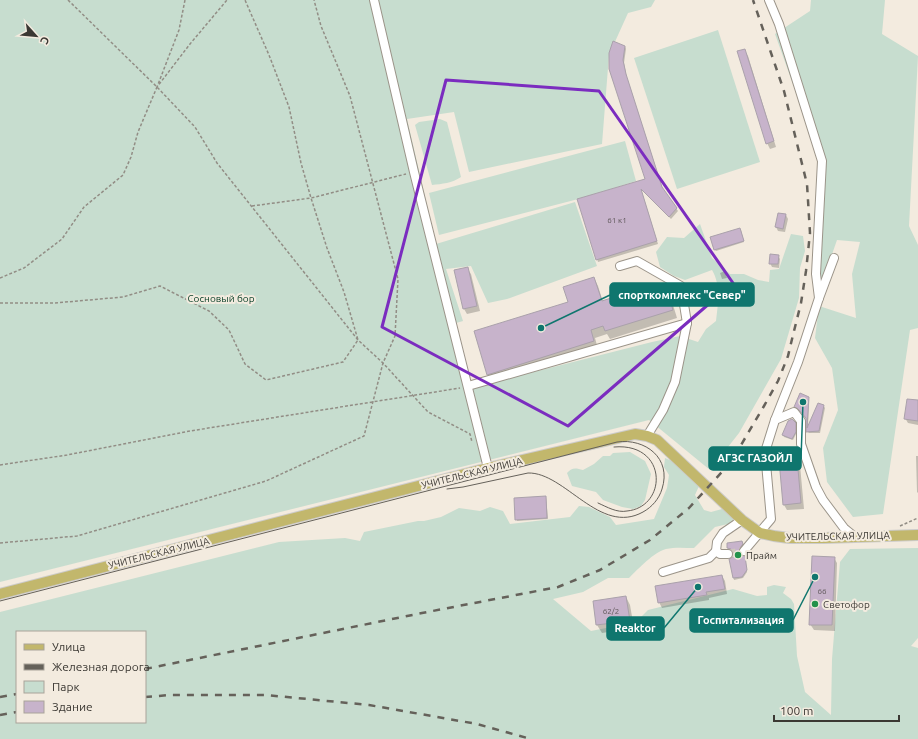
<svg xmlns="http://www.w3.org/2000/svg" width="918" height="739" font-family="Ubuntu,sans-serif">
  <rect width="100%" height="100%" fill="#f3ebdf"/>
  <g fill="#c7ddcf" fill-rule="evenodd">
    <path d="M0 0H655L651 7 628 13 609 55 602 144 469 172 454 112 407 119 436 244 575 202 597 266 507 299 488 303 471 266 446 269 463 321 456 323 471 388 652 342 680 336 698 342 706 329 716 321C718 304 721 285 712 270L685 280 674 276 660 267 656 252 667 237 684 238 700 224 712 258 730 274H744L758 280 769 282 770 270 779 269 791 234 803 236 805 251 800 268 799 298 781 359 739 433 710 470 649 420 0 582Z"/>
    <path d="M811 0H885L882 34 918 56 909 226 918 245V328L910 330 883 514 853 517 827 482 823 448 838 410 832 368 815 338 819 306 856 318 852 274 860 242 837 240 821 286 813 280 819 157 775 34 810 11Z"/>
    <path d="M718 30 760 162 677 189 634 58Z"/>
    <path d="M440 119 447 122 461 177C452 183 442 184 432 185L415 125 419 122Z"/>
    <path d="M625 141 636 181 586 197 439 235 429 193Z"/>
    <path d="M630 452 645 461 651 474 645 500 641 506 633 509 622 507 603 500 596 492 572 486 567 473C572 467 576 468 583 470L594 464 603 456H610L613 453Z"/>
    <path d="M665 458 674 462 699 486 695 495 704 510 711 512 722 509 733 512 735 518 728 524 715 527 694 548C685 548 675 547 666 549 654 552 638 569 629 578H608L583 592 553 599 591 631 636 622 648 610 733 589 757 596 767 595V587L774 585 786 587 783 593 791 599 794 604 797 656 805 692 831 715 832 659 840 562 850 549 918 548V638L911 646 918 648V739H0V612L279 542 345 538 360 541 364 532 418 521H424L441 517 459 508 480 511 490 507 503 511 510 524 570 517 579 506 589 507 610 517 616 525 654 519 667 488 669 475 664 467ZM17 632H145V722H17Z"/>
  </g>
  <g fill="#0003">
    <path d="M625 46 626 49 624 63 627 78 663 190 678 211 671 219 641 189 658 244 598 262 597 259 646 179 610 69Z"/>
    <path d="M744 50 748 56 776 147 770 149 767 143Z"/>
    <path d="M786 215 788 219 785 232 778 231 776 227Z"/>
    <path d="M741 230 744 242 716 251 715 250Z"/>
    <path d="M778 256 780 259 779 268 772 267 770 263Z"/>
    <path d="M467 268 471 274 480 311 467 314 464 309Z"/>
    <path d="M725 271 727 278 722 279 720 273Z"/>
    <path d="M594 278 598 286 603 302 617 297 619 302 665 287 670 295 677 318 610 339 607 334 595 338 598 349 493 382 488 374 569 302Z"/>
    <path d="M808 398 809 400 808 428 823 405 825 408 820 433H809L807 431V418L801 411 796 409 795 407Z"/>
    <path d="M918 401V425L908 423 905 418Z"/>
    <path d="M796 425V434L793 440 784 437 783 435Z"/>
    <path d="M916 456H918V493L917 492Z"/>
    <path d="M797 459 800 465 804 509 787 510 784 505Z"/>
    <path d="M546 497 548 519 517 521 515 499Z"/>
    <path d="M743 543V546L740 550 739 555 745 559 747 572 743 578 734 580 730 560 733 558V551L728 548Z"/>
    <path d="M834 558 837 563 835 631 814 630 810 624Z"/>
    <path d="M722 576 725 581 727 594 709 598V600L662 608 659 602Z"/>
    <path d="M626 597 630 605 634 628 602 633 597 625 594 602Z"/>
  </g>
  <g fill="#c7b3cb" stroke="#aaa1ab">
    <path d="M613 41 625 46 623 60 626 74 662 187 677 208 669 217 641 189 657 241 596 260 577 199 645 179 609 69V53Z"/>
    <path d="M745 49 774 141 766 144 737 51Z"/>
    <path d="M778 213 786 214 783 229 775 227Z"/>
    <path d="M740 228 744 241 714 250 710 237Z"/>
    <path d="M770 254 779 255 778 264H769Z"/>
    <path d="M468 267 477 306 463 309 454 270Z"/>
    <path d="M594 277 602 301 617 296 618 301 666 286 673 310 605 331 603 326 591 330 594 341 487 375 474 331 568 302 563 287Z"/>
    <path d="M800 393 809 397 807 428 818 403 824 405 819 431 806 432V418L798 409 794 407Z"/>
    <path d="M907 399 918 400V421L904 419Z"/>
    <path d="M792 419 796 423V432L792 439 782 435 788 421Z"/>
    <path d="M797 458 801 503 783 505 779 460Z"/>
    <path d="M546 496 547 518 515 520 514 498Z"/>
    <path d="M742 541 743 544 740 548 739 552 741 555 745 556 747 570 742 577 733 578 729 559 733 557V554L731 549 727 548V543Z"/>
    <path d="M812 556 835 557 832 625H809Z"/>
    <path d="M722 575 725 589 706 592 707 595 658 603 655 586Z"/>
    <path d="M626 596 630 621 596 625 593 601Z"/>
  </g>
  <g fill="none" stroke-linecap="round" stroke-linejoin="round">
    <path stroke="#cec7bd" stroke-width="8" stroke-dasharray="8 4" stroke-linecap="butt" d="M728 554 744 551"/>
    <defs>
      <g id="minor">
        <path d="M374 0 414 172 488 468"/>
        <path d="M769 0 779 24 822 161 816 274 819 298"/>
        <path d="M620 266 637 261 681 286 687 323 675 382 663 410 647 436"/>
        <path d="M468 386 687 323"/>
        <path d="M775 420 798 362 819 298 834 258"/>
        <path d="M744 551 771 519 765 452 775 420 794 412 801 421V444L816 487 823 500 844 528 855 537"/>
        <path d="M728 554H720L716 551 717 542 723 533 742 520"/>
        <path d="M663 572 709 558 716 551"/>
      </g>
      <path id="major" d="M0 594 488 468 635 434 647 436 657 440 742 520 760 533 774 536 789 538H824L918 535"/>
    </defs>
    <use href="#minor" stroke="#9b9489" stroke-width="10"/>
    <use href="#major" stroke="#cccbca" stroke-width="12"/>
    <g stroke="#928d85" stroke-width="1.5" stroke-dasharray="3 2" stroke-linecap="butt">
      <path d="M68 0 157 87 195 127 217 163 358 340 383 363 428 412 470 434 472 442"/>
      <path d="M185 0 179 30 157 87 190 44 227 0"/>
      <path d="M252 206 311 198 406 174"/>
      <path d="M0 278 24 268 62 239 84 207 123 175 131 157 138 132 157 87"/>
      <path d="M0 303H55L123 297 160 286 209 311 229 330 245 364 266 380 343 362 358 340 344 292 327 248 311 198 301 163 289 107 269 55 245 0"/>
      <path d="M0 465 67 455 190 431 460 388"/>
      <path d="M900 526 918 518"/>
      <path d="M0 543 77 536 266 481 364 436 383 363 395 336 398 279 350 96 321 26 314 0"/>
    </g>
    <use href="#minor" stroke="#fff" stroke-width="8"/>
    <use href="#major" stroke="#c2b76c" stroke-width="10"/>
    <g stroke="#65615a" stroke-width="1">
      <path d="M598 503C607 507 617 513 627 511 668 507 668 442 614 447"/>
      <path d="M0 601 617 442C645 438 672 458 662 489 659 499 652 507 643 512 600 536 565 472 528 473L463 487 447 489"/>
    </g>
    <g stroke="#65615a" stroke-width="2.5" stroke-dasharray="7 7" stroke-linecap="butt">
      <path d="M145 669 422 613 558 587 600 570 650 540 689 508 731 462 764 406 778 381 788 356 793 335 801 303 806 271 810 233 807 184 784 91 753 0"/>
      <path d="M0 697 17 694"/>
      <path d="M145 697 170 695H266L369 705 477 724 531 739"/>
      <path d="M0 715 17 712"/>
    </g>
  </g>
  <path fill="none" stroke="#7b2cbf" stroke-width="3" stroke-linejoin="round" d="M446 80 599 91 733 283 568 426 382 327Z"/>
  <g fill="#23924b" stroke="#f3ebdf" stroke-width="1.5">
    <circle cx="738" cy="555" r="4"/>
    <circle cx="815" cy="604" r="4"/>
  </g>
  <g text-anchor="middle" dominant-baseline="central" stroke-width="4" stroke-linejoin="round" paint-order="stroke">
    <g font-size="8" fill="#5e5759">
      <text x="617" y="220">61 к1</text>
      <text x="822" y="591">66</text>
      <text x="611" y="611">62/2</text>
    </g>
    <g font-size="10" fill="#033c23" stroke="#f3ebdf">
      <text x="221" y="298">Сосновый бор</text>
    </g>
    <g font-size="10" fill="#3b3833" stroke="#f3ebdf">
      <text transform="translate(472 473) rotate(-14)">УЧИТЕЛЬСКАЯ УЛИЦА</text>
      <text transform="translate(838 536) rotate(-1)">УЧИТЕЛЬСКАЯ УЛИЦА</text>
      <text transform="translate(159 553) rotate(-14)">УЧИТЕЛЬСКАЯ УЛИЦА</text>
    </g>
    <g font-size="10" fill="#3b3833" stroke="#f3ebdf" text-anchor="start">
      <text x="746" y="555">Прайм</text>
      <text x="823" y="604">Светофор</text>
    </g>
  </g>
  <path fill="none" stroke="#0f766e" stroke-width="1.5" d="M541 328L610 295M803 402L801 459M815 577L793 620M698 587L664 628"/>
  <g fill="#0f766e" stroke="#f3ebdf" stroke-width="1.5">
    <circle cx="541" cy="328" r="4"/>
    <circle cx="803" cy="402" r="4"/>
    <circle cx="815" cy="577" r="4"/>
    <circle cx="698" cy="587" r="4"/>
  </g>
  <g fill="#0f766e" stroke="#0f766e" stroke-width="1.5">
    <rect x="610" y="283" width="144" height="23" rx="4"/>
    <rect x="709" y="447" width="92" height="23" rx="4"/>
    <rect x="690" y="609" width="103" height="23" rx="4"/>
    <rect x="607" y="617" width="57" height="23" rx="4"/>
  </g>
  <g font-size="11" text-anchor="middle" font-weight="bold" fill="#fff">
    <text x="682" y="299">спорткомплекс "Север"</text>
    <text x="755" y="462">АГЗС ГАЗОЙЛ</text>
    <text x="741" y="624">Госпитализация</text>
    <text x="635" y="632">Reaktor</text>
  </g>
  <rect x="16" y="631" width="130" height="92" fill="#f3ebdf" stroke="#a9a39a"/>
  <rect x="24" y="644" width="20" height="6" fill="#c2b76c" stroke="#a9a39a"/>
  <text x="52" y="651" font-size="12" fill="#3b3833">Улица</text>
  <rect x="24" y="664" width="20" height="6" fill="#65615a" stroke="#a9a39a"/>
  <text x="52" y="671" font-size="12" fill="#3b3833">Железная дорога</text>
  <rect x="24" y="681" width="20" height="12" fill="#c7ddcf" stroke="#a9a39a"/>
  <text x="52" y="691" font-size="12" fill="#3b3833">Парк</text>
  <rect x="24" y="701" width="20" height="12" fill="#c7b3cb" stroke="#a9a39a"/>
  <text x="52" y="711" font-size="12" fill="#3b3833">Здание</text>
  <g transform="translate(36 36) rotate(117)" stroke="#f3ebdf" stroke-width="3" paint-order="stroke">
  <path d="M0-3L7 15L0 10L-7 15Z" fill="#3b3833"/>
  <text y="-6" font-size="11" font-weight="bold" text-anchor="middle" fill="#3b3833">С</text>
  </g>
  <path d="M774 715v6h125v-6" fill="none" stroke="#3b3833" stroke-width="2"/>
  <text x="780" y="715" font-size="12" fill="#3b3833" stroke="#f3ebdf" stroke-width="3" paint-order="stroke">100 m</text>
</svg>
